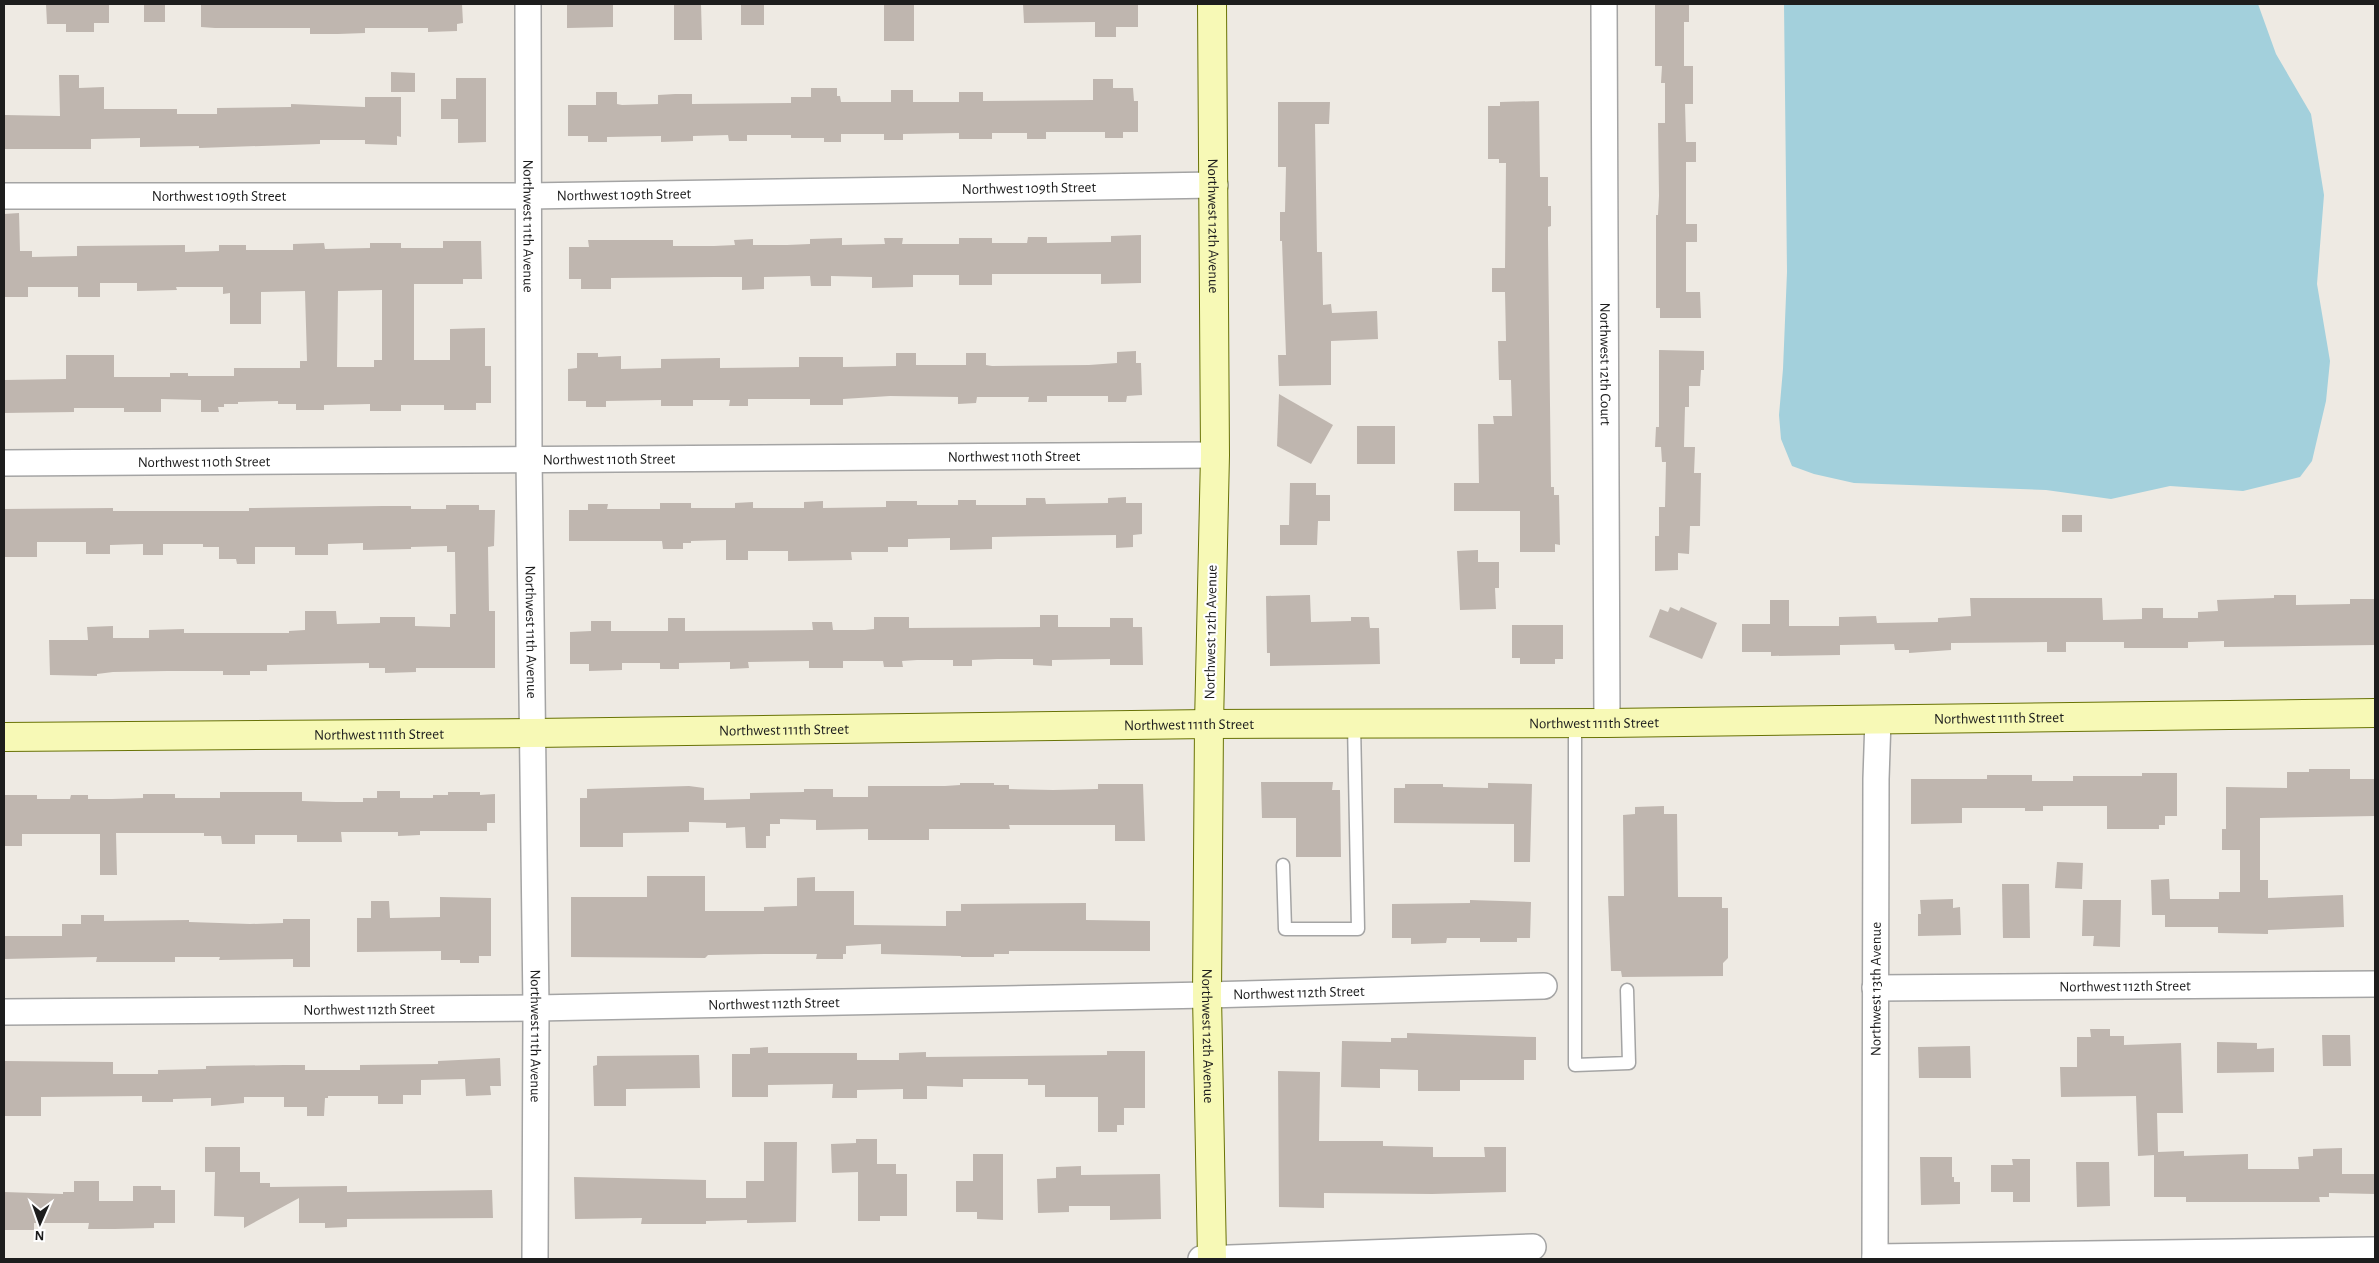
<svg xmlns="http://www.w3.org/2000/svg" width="2379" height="1263" font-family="'Alegreya Sans',sans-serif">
  <rect width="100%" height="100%" fill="#eeeae3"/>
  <path fill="#a3d0dc" d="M1784 4H2258L2276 54 2311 114 2324 195 2317 284 2330 361 2326 401 2312 461 2300 477 2243 491 2170 486 2111 499 2046 490 1854 483 1814 474 1792 466 1781 439 1779 415 1783 369 1787 272Z"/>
  <g fill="#bfb6af" fill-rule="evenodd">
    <path d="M46 4H109V23H94V32H66V24H47Z"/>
    <rect x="144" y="4" width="21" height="18"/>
    <path d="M201 4H462L463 23 457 24V31L428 32V28H365V33L338 34H310V28H215L201 27Z"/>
    <path d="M567 4H613V27L567 28Z"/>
    <path d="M674 4H701L702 40H674Z"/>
    <rect x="741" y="4" width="23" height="21"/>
    <rect x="884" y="4" width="30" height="37"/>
    <path d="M1023 4H1138V27H1116V37H1095V22L1024 23Z"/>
    <path d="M1655 4H1689V22H1684V66H1693V104H1685L1686 142H1696V162H1686V224H1697V242H1686V292H1700L1701 318H1660V308H1656V215H1658L1659 196 1658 123H1665V83H1661L1662 66H1655Z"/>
    <path d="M391 72 415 73V92H391Z"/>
    <path d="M59 75H79V88L104 87V109H177V114H217V108L291 107V104L365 107V97H401V137L397 136V145L365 144V140H320V144L199 148V146L140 147V138L91 139V149H4V115L60 116Z"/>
    <path d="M456 78H486V142L458 143V119H441V99H456Z"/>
    <path d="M1093 79H1113V88H1133L1134 101H1138V132H1123V138H1105V132H1046V139H1027V133H992V139H959V133L903 134V140H884V134H841V142H824V138H791V135H747V141H729L728 135 693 136V141L661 142V136L607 137V142H588V136H568V105H596V92H617V104L622 105 658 104V95L675 94H692V104L791 103V97H811V88H837V96H840L841 102H891V90H913V102H959V92H983V101L1093 100Z"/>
    <path d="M1539 101 1540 177H1548V206H1551V226L1548 227V239L1551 487H1554V495H1559L1560 545 1555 544V552H1520V511H1454V483H1479L1478 424H1494L1493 416H1512L1511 380H1499L1498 341H1506L1505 292H1492V268H1505L1506 163H1499V159H1488V106H1500V102Z"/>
    <path d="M1278 102H1330L1329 124H1315L1317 252H1322L1323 305 1331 304 1332 313 1377 311 1378 339 1331 341V385L1279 386 1278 355H1286L1282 241H1280V212H1285L1286 167H1278Z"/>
    <path d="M19 213 20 251H32V257L77 256V246L185 245V252L219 251V245H246V250H293V244L324 243 325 249 370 248V243H401V248H443V241H481L482 279H463V284H414V360H450V329L485 328V366H491V403H476V410H444V405H401V411H370V404L324 405V410H296V404H278V401L238 402V404H224V407H218L219 412H201V400L161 399V412H124V408H74V412L4 413V380L66 379V355H114V377H170V373H188V376H234V368H300V361H307L305 291 261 292V324H230V293L223 294V287H176L177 290 137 291V283H100V297H78V287H28V297H4V214ZM382 290V360H374V367H337L338 291Z"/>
    <path d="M1141 235V283L1101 284V274H992V285H959V275H913V287L872 288V277L831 276V286H811L810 276 764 277V289L742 290V277H714L611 278V289H581V279H569V247H589L588 240H673V246H714L735 245 734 240 753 239V245H787L810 244V239L842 238V245L885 244 884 238H903L902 244H959V238H992V243H1027L1028 237H1047V243L1111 242V236Z"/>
    <path d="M1659 350 1704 351V370H1701L1700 386H1689V407H1685L1684 447H1695L1694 473H1701L1700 526H1690L1689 554 1678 553V570L1655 571V536H1659V507H1665L1666 462H1662L1661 447H1655L1656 427H1659Z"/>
    <path d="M1136 351V363H1141L1142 395 1127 396 1126 402H1108V396H1047V402H1028L1029 397H977L976 403 958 404V397L890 396 843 399V405H810V399H748V406H729L730 400H693V406H661V400L606 401V407H586V401H568V369L577 368V353H598V357L621 356V369L661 368V359L720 358V368L799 367V357H843V367L896 366V353H916V365H966V353H986V365L992 366 1089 365 1117 363V352Z"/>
    <path d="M1279 394 1333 425 1311 464 1277 446Z"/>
    <rect x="1357" y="426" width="38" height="38"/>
    <path d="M1290 483H1316V495H1330V521H1318L1317 545H1280V525H1289Z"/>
    <path d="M1126 497V503H1142V534L1133 535V547L1116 548V535L992 537V549L950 550V538L908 539V547H888V552H851L852 560 788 561V551H748V560H726V540L691 541V543H683V549H663L662 541H569V510H588V504H608L607 509H660V503H691V508H735V503L753 502V508H804V502L823 501V508L886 507V501H917V505H958V500H976V505H1026V498H1045L1046 504 1108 503V498Z"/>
    <path d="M446 505H479V510H495L494 546 488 547 489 611H495V668H416V672L385 673V668H369V663L267 665V671H250V675H223V671H167L113 672 97 674V676L50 675 49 640H88L87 627 113 626V638H149V630L184 629V633H289V631L305 630V611H336L337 624 380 623V617H415V626L450 627V614H456L455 552H447V546L411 547V549L363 550V543L328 544V555H295V547H255V564H237L236 559H219V547H203V544H163V555H143V544L110 545V554H86V542H37V557H4V509L113 508V511H249V508L382 506H411V509H446Z"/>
    <rect x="2062" y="515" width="20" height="17"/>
    <path d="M1478 550V562H1499V588H1495L1496 609 1460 610 1457 551Z"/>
    <path d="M1310 595 1311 622 1351 621V617H1369L1370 628H1379L1380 664 1270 666V653H1267L1266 596Z"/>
    <path d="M2274 595H2296V605L2350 604V599H2375V645L2224 647V641L2188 642V648H2124V642H2066V652H2047V642L1951 643V650L1909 653V650H1895L1894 644 1840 645V655L1771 656V652H1742V624H1770V600H1789V626H1839V617L1876 616 1877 623 1938 622V618L1971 616 1970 598H2102L2103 620 2142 619V608H2163V618H2198V612L2218 611 2217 600 2274 598Z"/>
    <path d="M1670 607 1679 611 1681 607 1717 623 1702 659 1649 637 1660 609 1668 612Z"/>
    <path d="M1040 615H1058V627H1110V618H1133V627H1142L1143 665H1110V659L1052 660V666L1033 665V659H997L972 660V666H953V660H917L902 661 903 667H884L883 661H843V668H809V661L748 662 749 668 730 669V662L679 663V669H660V663H622V670L589 671V664H570V632L591 631V621H611V631H668V618H685V631L813 630 812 622H832L833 630H865L874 629V617H909V628L1040 627Z"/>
    <path d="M1512 625H1563V659H1555V664H1520V658H1512Z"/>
    <path d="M2309 769H2350V779H2375V816L2260 818V880H2268V898L2343 895 2344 927 2268 930V934L2218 933V927H2165V915H2152L2151 880 2169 879 2170 899H2219V892H2240V850H2222V829H2226V787L2287 788V772H2309Z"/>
    <path d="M2142 773H2177V816H2165V825H2159V829H2107V806H2043V811H2025V808H1962V823L1911 824V779H1987V775H2032V781H2073V776H2142Z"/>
    <path d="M1261 782H1333L1332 790H1340L1341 857H1296V818H1262Z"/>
    <path d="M960 783H994V785H1009V789L1053 790 1098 789V784H1143L1145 841H1115V825H1009L1010 829H929V840H868V829L816 830V820L780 819V824H770V836H766V848H746L745 827 726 828V823L689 822V832L623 833V847H580V798H587V789L689 786 704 788V800L750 799V793L804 792V789H833V797H868V786H945L960 785Z"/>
    <path d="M1488 783 1532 784 1530 862H1514V824L1394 823V788H1405V784H1443V787L1488 788Z"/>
    <path d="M377 791H400V798H433V795H448V792H480V795L495 794V823H487V831H420V835L398 836V832H341L342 842H297V835H255V844H222L221 836H204V833H116L117 875H100V834H22V846H4V795H37V799H70L71 795H88V799H112L143 798V794H175V798H220V792H302V801L336 802H363V798H377Z"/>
    <path d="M1664 806V814H1677L1678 897H1722V908H1728V958L1723 963V976L1622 977 1621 971H1611L1608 896H1624L1623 815 1635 814V807Z"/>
    <path d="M2057 862 2083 863 2082 889 2055 888Z"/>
    <path d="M647 876H705V911H764V907L797 906V878L815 877V891H854V925L946 926V911H961V904L1086 903V920L1150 921V951H1009V954H994V957H961V956L881 954V944L846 946V954H843V959H816L817 954H764L708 955 705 958 571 957V897H647Z"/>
    <path d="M2002 884H2029L2030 938H2003Z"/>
    <path d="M440 897 491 898V956H479V963H460V960H441V951L357 952V918H371V901H389L390 918 440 917Z"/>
    <path d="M1953 899V908L1960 907 1961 935 1918 936V914H1921L1920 900Z"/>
    <path d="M1470 900 1531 902 1530 938H1517V942H1480V938H1447L1446 943 1411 944V938H1392V904L1470 903Z"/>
    <path d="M2083 900H2121L2120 947 2093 946 2094 936H2082Z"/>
    <path d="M81 915H104V921L189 920V922L250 924 283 923V919H310V967H293V959L219 960 220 957H175V962H96L97 957 4 959V936H62V924H81Z"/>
    <path d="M2090 1029H2110V1036H2124V1045L2181 1043 2183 1113H2157L2158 1152 2184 1151V1156L2248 1154V1169H2299L2298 1157 2313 1156V1149L2342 1148V1174H2375V1194L2329 1193V1197H2319L2320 1202H2186V1197H2154V1155L2138 1156 2136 1096 2061 1097 2060 1067H2077V1037H2091Z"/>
    <path d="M1407 1033 1536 1037V1060H1524V1080H1460V1091H1418V1070L1380 1069V1088L1341 1087 1342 1041 1391 1042V1038H1407Z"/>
    <path d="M2322 1035H2350L2351 1066H2323Z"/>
    <path d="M2217 1042 2257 1043V1049L2274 1048V1072L2217 1073Z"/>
    <path d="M1970 1046 1971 1078H1919L1918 1047Z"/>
    <path d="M768 1047V1053H857V1060H899V1053L926 1052V1057L1107 1055V1051H1145V1108H1124V1125H1117V1132H1098V1097H1045V1085H1028V1079H963V1087L927 1086V1099H903V1089L857 1090V1098H832L833 1084 768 1085V1097H732V1054H750V1048Z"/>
    <path d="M699 1055 700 1088 626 1089V1106H594L593 1066 597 1065V1056Z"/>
    <path d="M500 1058 501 1086H490L491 1095 466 1096 465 1079 421 1080V1095H403V1104H378V1096H328V1098H325L324 1116H307V1107H284V1097H244V1103L211 1106V1098L173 1099V1102H142V1096L41 1097V1116H4V1061L113 1062V1074H158V1070L206 1069V1066L284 1065H305V1070H360V1065L438 1064V1061Z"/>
    <path d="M1278 1071 1320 1072 1319 1141H1383V1146L1433 1147V1157H1485L1484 1147H1506V1192L1432 1194 1324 1193V1208L1279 1207Z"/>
    <path d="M856 1139H877V1164H896V1174H907V1216H880V1221H858V1172L832 1173 831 1144 856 1143Z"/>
    <path d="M764 1142H797L796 1222 747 1223V1220L706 1221V1224H641L642 1218 575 1219 574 1177 706 1180V1198H746V1181H764Z"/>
    <path d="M205 1147H240V1172H260V1183H270V1187L347 1186V1192L492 1190 493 1218 347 1219V1227L325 1228V1223H299V1198L244 1228V1217L214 1216 215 1172H205Z"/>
    <path d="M973 1154H1003V1220L977 1219V1212H956V1181H973Z"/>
    <path d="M1920 1157H1952V1177H1954V1182H1960V1204L1921 1205Z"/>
    <path d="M2012 1159H2030V1202H2013V1192H1991V1165H2013Z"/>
    <path d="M2076 1162H2109L2110 1206 2077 1207Z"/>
    <path d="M1081 1166V1175L1160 1174 1161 1219 1110 1220V1206H1069V1212L1038 1213 1037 1179 1056 1178V1167Z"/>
    <path d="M74 1181H99V1201H133V1186H161V1190H175V1223H154V1228L115 1229H88L89 1223H34V1230H4V1192L63 1194V1192H74Z"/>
  </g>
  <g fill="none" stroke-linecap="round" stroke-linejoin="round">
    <defs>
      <g id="lane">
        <path d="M1575 723V1065L1629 1063 1627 990"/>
        <path d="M1283 865 1285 929H1358L1354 723"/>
      </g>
      <g id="street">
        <path id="s1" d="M528 4 529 458 536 1008 535 1259"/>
        <path id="s2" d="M1604 4 1607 723"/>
        <path id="s3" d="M4 196H528L1215 185"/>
        <path id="s4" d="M4 463 1215 455"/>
        <path id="s5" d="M1875 988 2375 984"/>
        <path id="s6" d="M4 1012 536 1008 1207 995 1544 986"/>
        <path d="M1875 1257 2375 1250"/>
        <path d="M1201 1259 1533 1247"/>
        <path id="s7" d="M1875 1259 1876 779 1878 719"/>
      </g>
      <g id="secondary">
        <path id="s8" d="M1212 4 1215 455 1209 724 1207 995 1212 1259"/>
        <path id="s9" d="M4 737 533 733 1209 724 1607 723 2375 713"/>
      </g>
    </defs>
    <use href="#lane" stroke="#a4a4a4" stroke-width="15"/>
    <use href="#street" stroke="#a4a4a4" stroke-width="28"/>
    <use href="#secondary" stroke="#697306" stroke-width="30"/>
    <use href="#lane" stroke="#fff" stroke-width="12"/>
    <use href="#street" stroke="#fff" stroke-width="25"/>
    <use href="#secondary" stroke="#f7f9b6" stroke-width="28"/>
  </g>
  <g text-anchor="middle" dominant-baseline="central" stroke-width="4.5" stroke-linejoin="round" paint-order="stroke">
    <g font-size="15" fill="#1d1d1d" stroke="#fff">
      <text stroke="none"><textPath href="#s3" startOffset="1025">Northwest 109th Street</textPath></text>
      <text stroke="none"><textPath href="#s3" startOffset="620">Northwest 109th Street</textPath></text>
      <text stroke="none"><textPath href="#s3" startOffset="215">Northwest 109th Street</textPath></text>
      <text stroke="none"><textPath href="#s1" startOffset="222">Northwest 11th Avenue</textPath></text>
      <text stroke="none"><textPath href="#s8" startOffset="222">Northwest 12th Avenue</textPath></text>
      <text stroke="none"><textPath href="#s2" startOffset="360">Northwest 12th Court</textPath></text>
      <text stroke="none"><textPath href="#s4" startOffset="1010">Northwest 110th Street</textPath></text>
      <text stroke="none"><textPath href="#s4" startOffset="605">Northwest 110th Street</textPath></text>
      <text stroke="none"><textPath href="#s4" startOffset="200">Northwest 110th Street</textPath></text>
      <text stroke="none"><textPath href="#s1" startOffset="628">Northwest 11th Avenue</textPath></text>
      <text transform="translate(1211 632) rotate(-89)">Northwest 12th Avenue</text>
      <text stroke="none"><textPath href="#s9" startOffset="1995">Northwest 111th Street</textPath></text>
      <text stroke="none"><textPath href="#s9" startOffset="1590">Northwest 111th Street</textPath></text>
      <text stroke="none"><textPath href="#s9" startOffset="1185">Northwest 111th Street</textPath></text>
      <text stroke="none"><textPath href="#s9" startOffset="780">Northwest 111th Street</textPath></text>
      <text stroke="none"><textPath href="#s9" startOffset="375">Northwest 111th Street</textPath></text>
      <text stroke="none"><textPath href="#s5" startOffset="250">Northwest 112th Street</textPath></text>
      <text stroke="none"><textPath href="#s7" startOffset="270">Northwest 13th Avenue</textPath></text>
      <text stroke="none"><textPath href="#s6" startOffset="1295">Northwest 112th Street</textPath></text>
      <text stroke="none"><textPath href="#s6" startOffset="770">Northwest 112th Street</textPath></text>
      <text stroke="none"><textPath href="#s6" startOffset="365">Northwest 112th Street</textPath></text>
      <text stroke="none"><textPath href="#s1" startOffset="1032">Northwest 11th Avenue</textPath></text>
      <text stroke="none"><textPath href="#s8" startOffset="1032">Northwest 12th Avenue</textPath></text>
    </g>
  </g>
  <rect width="2379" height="1263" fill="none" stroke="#1d1d1d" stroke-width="10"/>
  <g transform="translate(40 1223) rotate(182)" stroke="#ffffff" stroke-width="4" paint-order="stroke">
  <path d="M0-4L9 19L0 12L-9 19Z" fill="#1d1d1d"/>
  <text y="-8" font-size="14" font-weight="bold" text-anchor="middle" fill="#1d1d1d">N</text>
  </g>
</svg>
